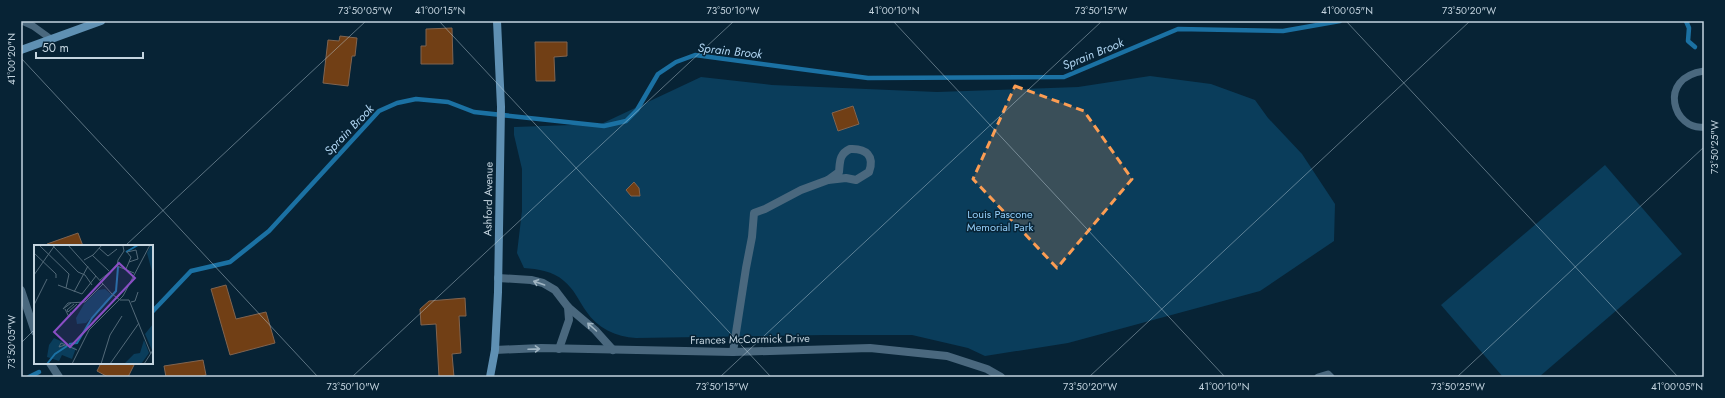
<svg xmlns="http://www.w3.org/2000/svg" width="1725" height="398" font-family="Jost,sans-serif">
  <rect width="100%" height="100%" fill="#072335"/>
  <g fill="#0a3d5b">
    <path d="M1150 76 1211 84 1255 100 1268 118 1302 154 1335 204 1334 241 1260 291 1068 343 985 356 968 348 912 335H825L636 338C616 337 597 328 586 311 579 301 574 289 564 281 553 271 538 269 524 268L517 253 522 211V169L514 135V127L601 124 701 77 772 85 937 92 1078 87Z"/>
    <path d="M1605 165 1682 254 1539 377H1503L1441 305Z"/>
  </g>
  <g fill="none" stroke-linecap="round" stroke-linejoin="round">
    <g stroke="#1b71a3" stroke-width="4.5">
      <path d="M1686 21 1689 28 1688 41 1695 47"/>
      <path d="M152 312 191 271 230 262 269 231 379 111 397 103 416 99 448 102 474 112 604 126 626 121 637 110 658 74 676 62 695 55 868 78 1064 77 1178 29 1283 31 1340 21"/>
      <path d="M29 377 39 372"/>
    </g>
  </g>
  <g fill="#713f15" stroke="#806450">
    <path d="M452 28 453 64H421V46H426V29Z"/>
    <path d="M340 36 357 38 355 56H352L348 86 323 83 328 40 339 41Z"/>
    <path d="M535 42H567V56L554 57 555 81H536Z"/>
    <path d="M853 106 859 124 838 131 832 113Z"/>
    <path d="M634 182 639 188 640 196H631L626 190Z"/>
    <path d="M78 233 83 246H47V244Z"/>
    <path d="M226 285 236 319 266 312 275 343 230 355 211 289Z"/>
    <path d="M465 298 466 316H459L461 353 452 354 454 377H439L436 324 421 325 420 309 429 301Z"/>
    <path d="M203 360 206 375 198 377H166L164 366Z"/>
    <path d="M101 363H135L128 377H108L97 371Z"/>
  </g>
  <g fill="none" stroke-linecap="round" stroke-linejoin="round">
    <g stroke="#4a687e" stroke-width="7">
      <path d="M22 21 33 26 51 39"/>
      <path d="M1704 71C1656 78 1674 131 1704 127"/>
      <path d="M1318 377 1328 374 1331 377"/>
    </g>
    <g stroke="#4a687e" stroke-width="8">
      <path d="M850 149C866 148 875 156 869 172L856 180 846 178 828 180 839 172C840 162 839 154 850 149Z"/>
      <path d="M498 278 531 280 543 283 555 290 568 307 595 330 613 350"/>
      <path d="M21 290 35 332"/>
      <path d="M559 349 569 320 568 307"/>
      <path d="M495 350 541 348 733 352 870 348 947 356 987 369 1001 377"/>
      <path d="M733 352 746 268 752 237 754 213 765 209 801 190 828 180"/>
      <path d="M50 363 59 377"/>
    </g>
    <g stroke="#5f90b3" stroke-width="8">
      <path d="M21 50 101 21"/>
      <path d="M490 377 495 350 498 292 501 107 497 21"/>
    </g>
  </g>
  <defs><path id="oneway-shaft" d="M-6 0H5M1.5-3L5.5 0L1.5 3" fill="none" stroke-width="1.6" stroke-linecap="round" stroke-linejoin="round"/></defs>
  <g stroke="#9fb4c2">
    <use href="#oneway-shaft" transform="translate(539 283) rotate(-161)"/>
    <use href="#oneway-shaft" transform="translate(592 327) rotate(-138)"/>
    <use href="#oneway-shaft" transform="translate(534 349) rotate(-2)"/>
  </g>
  <path fill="#fc9d53" fill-opacity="0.2" stroke="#fc9d53" stroke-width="3" stroke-dasharray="8 5" stroke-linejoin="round" d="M1015 86 1084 111 1132 179 1057 268 973 179Z"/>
  <path fill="none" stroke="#c4d4df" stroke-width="1" stroke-opacity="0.45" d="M439 21 771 377M893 21 1225 377M1346 21 1678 377M21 58 318 377M125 246 366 21M21 343 35 329M352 377 734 21M720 377 1102 21M1089 377 1470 21M1457 377 1704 147"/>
  <g text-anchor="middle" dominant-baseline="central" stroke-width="3" stroke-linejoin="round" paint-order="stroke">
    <g font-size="11" fill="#c4d4df" stroke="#072335">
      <text transform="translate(488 199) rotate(-89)">Ashford Avenue</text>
      <text transform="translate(750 339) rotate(-1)">Frances McCormick Drive</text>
    </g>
    <g font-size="11" fill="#92ccf6" stroke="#072335">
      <text x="1000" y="214">Louis Pascone<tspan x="1000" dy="13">Memorial Park</tspan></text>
    </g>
    <g font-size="12" font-style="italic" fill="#b1d6f3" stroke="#072335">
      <text transform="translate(730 51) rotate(6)">Sprain Brook</text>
      <text transform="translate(1093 54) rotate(-22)">Sprain Brook</text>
      <text transform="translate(349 130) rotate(-46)">Sprain Brook</text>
    </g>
  </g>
  <g transform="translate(34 245)">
    <rect width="119" height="119" fill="#072335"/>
    <path d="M117 0H119V30L113 8ZM71 44 77 49 72 58 52 78 43 79 42 73 50 59 64 45ZM119 79V102L118 105 111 89ZM20 93 42 103 38 114 28 110 25 116 13 112 15 100ZM110 95 115 108 107 119H90L100 109 106 108Z" fill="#0a3d5b"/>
    <path fill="none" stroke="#1b71a3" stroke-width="2" d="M92 7 104 0M35 99 43 98 58 73 82 46 84 22M13 119 21 109 33 101"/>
    <path fill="none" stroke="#536a79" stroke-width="1" d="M5 0 35 29 32 43M18 0 44 27 51 30 58 40M34 0 78 49 86 55H95L117 109M65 3 74 11 83 4M0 8 22 29V33M58 10 75 26M50 15 59 10 68 0M83 21 84 15 90 6 89 1M92 24 95 17 104 14 102 5 93 7 97 12 95 17M0 30 21 0M66 35 83 21 100 28M24 40 48 49 62 31M40 47 54 21M97 57 101 56 104 47M37 58 29 64 34 58 51 57 69 39M40 59 33 65 34 67 43 59M0 60 13 34M31 64 35 72 37 67M31 100 25 102 27 98 43 105M38 119 55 85 89 51 116 0M67 119 76 90 88 71M76 119 105 78M110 119 119 105"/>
    <path fill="#8a4ec5" fill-opacity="0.15" stroke="#8a4ec5" stroke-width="2" d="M85 18 101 33 36 102 20 87Z"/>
    <rect width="119" height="119" fill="none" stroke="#c4d4df" stroke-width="2"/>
  </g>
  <rect width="1725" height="398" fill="none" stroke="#072335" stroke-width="44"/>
  <path d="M36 52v6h107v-6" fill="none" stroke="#c4d4df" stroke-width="2"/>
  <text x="42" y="52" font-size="12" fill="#c4d4df" stroke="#072335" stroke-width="3" paint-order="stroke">50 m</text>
  <rect x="22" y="22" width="1681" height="354" fill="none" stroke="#c4d4df" stroke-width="1.5"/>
  <g font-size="10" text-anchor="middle" fill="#c4d4df">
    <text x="365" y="14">73°50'05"W</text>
    <text x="440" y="14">41°00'15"N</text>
    <text x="733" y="14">73°50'10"W</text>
    <text x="894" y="14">41°00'10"N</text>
    <text x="1101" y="14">73°50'15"W</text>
    <text x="1347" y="14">41°00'05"N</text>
    <text x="1469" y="14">73°50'20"W</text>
    <text transform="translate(11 59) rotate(-90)" y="4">41°00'20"N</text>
    <text transform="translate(1714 147) rotate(-90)" y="4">73°50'25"W</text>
    <text transform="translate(11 342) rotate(-90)" y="4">73°50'05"W</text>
    <text x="353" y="390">73°50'10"W</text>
    <text x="722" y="390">73°50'15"W</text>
    <text x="1090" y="390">73°50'20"W</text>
    <text x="1224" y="390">41°00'10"N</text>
    <text x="1458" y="390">73°50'25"W</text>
    <text x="1677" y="390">41°00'05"N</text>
  </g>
</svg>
